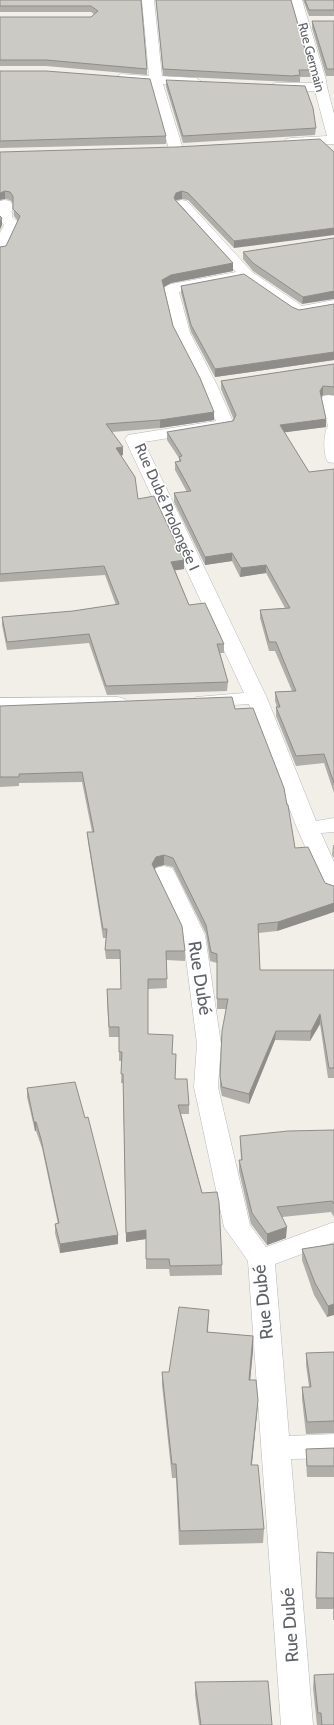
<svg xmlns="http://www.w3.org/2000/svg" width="334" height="1725" font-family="Cabin,sans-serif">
  <rect width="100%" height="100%" fill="#f1efe8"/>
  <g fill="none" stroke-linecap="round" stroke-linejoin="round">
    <defs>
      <g id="minor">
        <path d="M142 0H154L162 76 196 78 202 82 196 86 163 84 183 149 181 152H171L169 149 150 83 121 82 115 78 121 74 149 76Z"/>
        <path d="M290 0H302L326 80 327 87 334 114V144L291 146 286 145 284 142 286 139 291 138 327 136 315 91H275L268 87 275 83H314Z"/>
        <path d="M5 200 10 201 12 204V217L19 223 7 250 5 253 0 254V233L4 225 0 221V201Z"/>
        <path d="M182 200 187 201 252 272 302 306 334 300V310L299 316 293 314 244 280 179 292 190 333 217 385 234 424 232 428 226 429 144 442 267 698 316 821 334 818V832L321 833 334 862V894L326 892 323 887 297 828 249 704 203 707 196 705 193 701 196 697 244 693 125 439 128 435 134 434 216 421 201 385 174 333 163 289 166 286 171 284 236 272 177 207 175 204 177 201Z"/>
        <path d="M329 395 334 396V463L328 462C323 454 323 434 328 426L321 400 323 396Z"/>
        <path d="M118 697 125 699 128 703 125 707 118 709 0 710V698Z"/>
        <path d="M164 866 172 868 175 873 205 935 221 1044 218 1087 250 1225 266 1247 334 1222V1242L275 1264 289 1436 334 1434V1458L291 1459 313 1725H281L248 1261 224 1227 194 1087 197 1044 183 935 153 873 156 868Z"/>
      </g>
    </defs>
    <use href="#minor" stroke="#b5b8bc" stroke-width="1"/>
    <use href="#minor" fill="#fff" fill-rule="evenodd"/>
  </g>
  <g fill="#afaea9">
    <path d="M0 0H141L147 69V75L46 66H0V17H91L94 14 91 12H0Z"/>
    <path d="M156 0H291L311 70V77H300V82H292L163 76Z"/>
    <path d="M303 0H334V16H309Z"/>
    <path d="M312 21H334V76H326L312 28Z"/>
    <path d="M0 71 166 136V144L0 148Z"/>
    <path d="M166 80 316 128 315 135 183 143 166 87Z"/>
    <path d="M0 152H334L234 248 188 200 182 199 176 200 233 263V271L171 283 164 287 173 326 214 412V420L160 428 112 432 123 455 120 456 138 499 184 560V569L175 570 189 605 224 644V653H220L228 682 227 691 107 695 89 643 7 650 2 625V617L73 611 116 605 105 575 0 582V247L6 246 18 221 14 216 13 203 10 200 5 199Z"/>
    <path d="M334 238 302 304 253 271 243 259V252Z"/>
    <path d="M181 286 292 307 299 310 334 304V360L215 377 191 332 181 293Z"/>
    <path d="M334 364V395H323L321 397 326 427 284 432 309 472 334 469V793L324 763 296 766 276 716V707H277L275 701V692L292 691 275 651H269L260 618V610L285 608 266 573 240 577 232 561 205 565 174 502V493L187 492 175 470V462L179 461V458L167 440V432L233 421 234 420 221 389V381Z"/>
    <path d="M0 706 235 709 295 848 328 914 277 931 258 933 260 970H334V1078H328L320 1024 310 1041 275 1040 249 1104 222 1096 220 1087V1077L226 1009H217V963L210 961 206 934 173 867 164 865 156 867 154 869 185 951V961L166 960 167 988 148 989V1034L173 1054 176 1064 175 1079 189 1105V1114H181L222 1265V1275L170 1276 169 1269H146V1239L126 1242 123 1083H121L122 1061H119V1037H109L107 999V989H121L120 959H106L105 950 106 938H103L88 842 87 832H92L82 782 19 783V786L0 787Z"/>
    <path d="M333 845H334V858L332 855Z"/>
    <path d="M27 1088 118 1244 60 1253 55 1233V1224H58L42 1148 36 1131H35L27 1097Z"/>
    <path d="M334 1130V1217L331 1212 282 1217 286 1238 267 1245 251 1224 239 1171V1160H241L240 1136Z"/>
    <path d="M334 1244 327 1317 314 1295 302 1260V1249Z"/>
    <path d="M209 1310 208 1332 253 1336V1350L250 1380 258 1400 257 1413 252 1465 264 1529 263 1543 179 1545 176 1478H172L162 1385V1372H169Z"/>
    <path d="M334 1352V1433L306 1434 302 1399V1387H309L306 1365V1353Z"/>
    <path d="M334 1448V1477H307L306 1460V1449Z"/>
    <path d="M317 1552 334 1553V1620H333V1609H316V1563Z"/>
    <path d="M314 1675 334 1725H317L313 1688Z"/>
    <path d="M195 1682 272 1725H199L195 1695Z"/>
  </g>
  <g fill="#8f8d8a">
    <path d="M5 191V199L0 200V193Z"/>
    <path d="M182 191V199L176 200 174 198 176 193Z"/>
    <path d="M2 218V225L0 230V222Z"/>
    <path d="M334 228V235L234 248V241Z"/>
    <path d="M233 263V271L171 283 162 288V280L171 275Z"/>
    <path d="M334 291V299L302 304 303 297Z"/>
    <path d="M334 352V360L215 377V369Z"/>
    <path d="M323 386V395L320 399V391Z"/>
    <path d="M214 412V420L160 428V420Z"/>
    <path d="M326 419V427L280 433V425Z"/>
    <path d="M123 447V455L116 457V448Z"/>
    <path d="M232 553V561L205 565V557Z"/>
    <path d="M184 560V569L171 571V562Z"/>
    <path d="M266 565V573L240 577 241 568Z"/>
    <path d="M164 855V865L156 867 152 874V864L156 857Z"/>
    <path d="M334 903V912L277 931 278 922Z"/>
    <path d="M320 1014V1024L310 1041 311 1031Z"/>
    <path d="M276 1031 275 1040 249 1104V1094Z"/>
    <path d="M34 1122H36V1131H35Z"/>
    <path d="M287 1227 286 1238 267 1245V1234Z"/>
    <path d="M146 1230V1239L126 1242V1233Z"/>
    <path d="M118 1235V1244L60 1253V1244Z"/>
    <path d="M334 1304V1315L327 1317 328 1306Z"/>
    <path d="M209 1310 208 1324 207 1345V1332Z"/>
    <path d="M253 1336V1350L249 1393V1380Z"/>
    <path d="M258 1400 257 1413 250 1479 251 1465Z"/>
  </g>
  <g fill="#cccac5" stroke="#8f8d8a">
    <path d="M0 0H141L147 69 46 60H0V17H91L98 11 91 6H0Z"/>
    <path d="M156 0H291L311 70H299L300 75 292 76 163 69Z"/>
    <path d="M305 0H334V10H309Z"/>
    <path d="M312 21H334V69H327Z"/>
    <path d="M0 71H46L150 79 166 136 0 141Z"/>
    <path d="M166 80 305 86 313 108 316 128 183 136Z"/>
    <path d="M320 139 334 152V228L234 241 188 193 182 191 176 193 174 198 176 201 233 263 171 275 162 280 173 326 200 378 214 412 160 420 106 424 123 447 116 448 135 477 138 499 154 496 184 560 171 562 189 605 205 603 224 644H217L228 682 106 686 89 634 7 642 2 617 73 611 119 604 104 566 0 574V247L6 246 20 216 13 209V196L10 192 5 191 0 193V152L176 147Z"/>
    <path d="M0 216 2 218 0 222Z"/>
    <path d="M334 238V291L303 297 253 263 243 252Z"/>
    <path d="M244 274 292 307 299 310 334 304V352L215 369 191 325 181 286Z"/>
    <path d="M334 364V387L323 386 320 391 326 419 280 425 309 472 334 469V783L324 754 296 756 276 707H280L275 692 296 691 276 642H269L260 610 290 608 266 565 241 568 232 553 205 557 174 493 191 491 175 462 181 461 179 457 182 456 167 432 233 421 236 415 221 381Z"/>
    <path d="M232 697 235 709 253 708 284 788 287 805H288L295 848 308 847 325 883 334 886V903L278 922 258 924 260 970H334V1068H329L320 1014 311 1031H276L249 1094 222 1087 220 1077 222 1031 228 999H217V954L211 952 206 925 173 858 164 855 156 857 152 864 182 926 185 951H166L167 979H148V1034L173 1035 172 1054H176L175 1079H187L189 1105H178L202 1193 217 1192 219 1202 222 1265 170 1266 169 1259H146V1230L126 1233 123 1074H121L122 1052H119V1027H109L107 989H121L120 950H105L107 929H103L87 832H94L82 772 19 774V777H0V706Z"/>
    <path d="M75 1082 85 1118 88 1117 118 1235 60 1244 55 1224 59 1223 41 1139 36 1122H34L27 1088Z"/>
    <path d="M334 1130V1204L332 1201 277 1207 287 1227 267 1234 252 1213 239 1160H242L240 1136 288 1131Z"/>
    <path d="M334 1244V1304L328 1306 315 1283 302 1249Z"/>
    <path d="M179 1307 209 1310 207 1332 253 1336 249 1380H256L258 1400 251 1465H258L264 1529 180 1531 176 1464H172L162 1372H169Z"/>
    <path d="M334 1352V1421L307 1422 302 1387H311L306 1353Z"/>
    <path d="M334 1448V1466H307L306 1449Z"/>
    <path d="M317 1552 334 1553V1608V1598H316Z"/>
    <path d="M334 1674V1725H322L321 1713H318L314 1675Z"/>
    <path d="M268 1681 272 1725H201L195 1682Z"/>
  </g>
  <g text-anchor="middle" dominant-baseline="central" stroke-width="3" stroke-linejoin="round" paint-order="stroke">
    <g font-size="13" fill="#5f6368" stroke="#fff">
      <text transform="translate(312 57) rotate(75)">Rue Germain</text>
    </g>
    <g font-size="15" fill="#5f6368" stroke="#fff">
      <text transform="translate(167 507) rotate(66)">Rue Dubé Prolongée I</text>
    </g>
    <g font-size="18" fill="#5f6368" stroke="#fff">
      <text transform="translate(200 978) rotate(81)">Rue Dubé</text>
      <text transform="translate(263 1302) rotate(-96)">Rue Dubé</text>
      <text transform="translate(290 1625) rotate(-94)">Rue Dubé</text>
    </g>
  </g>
</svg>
